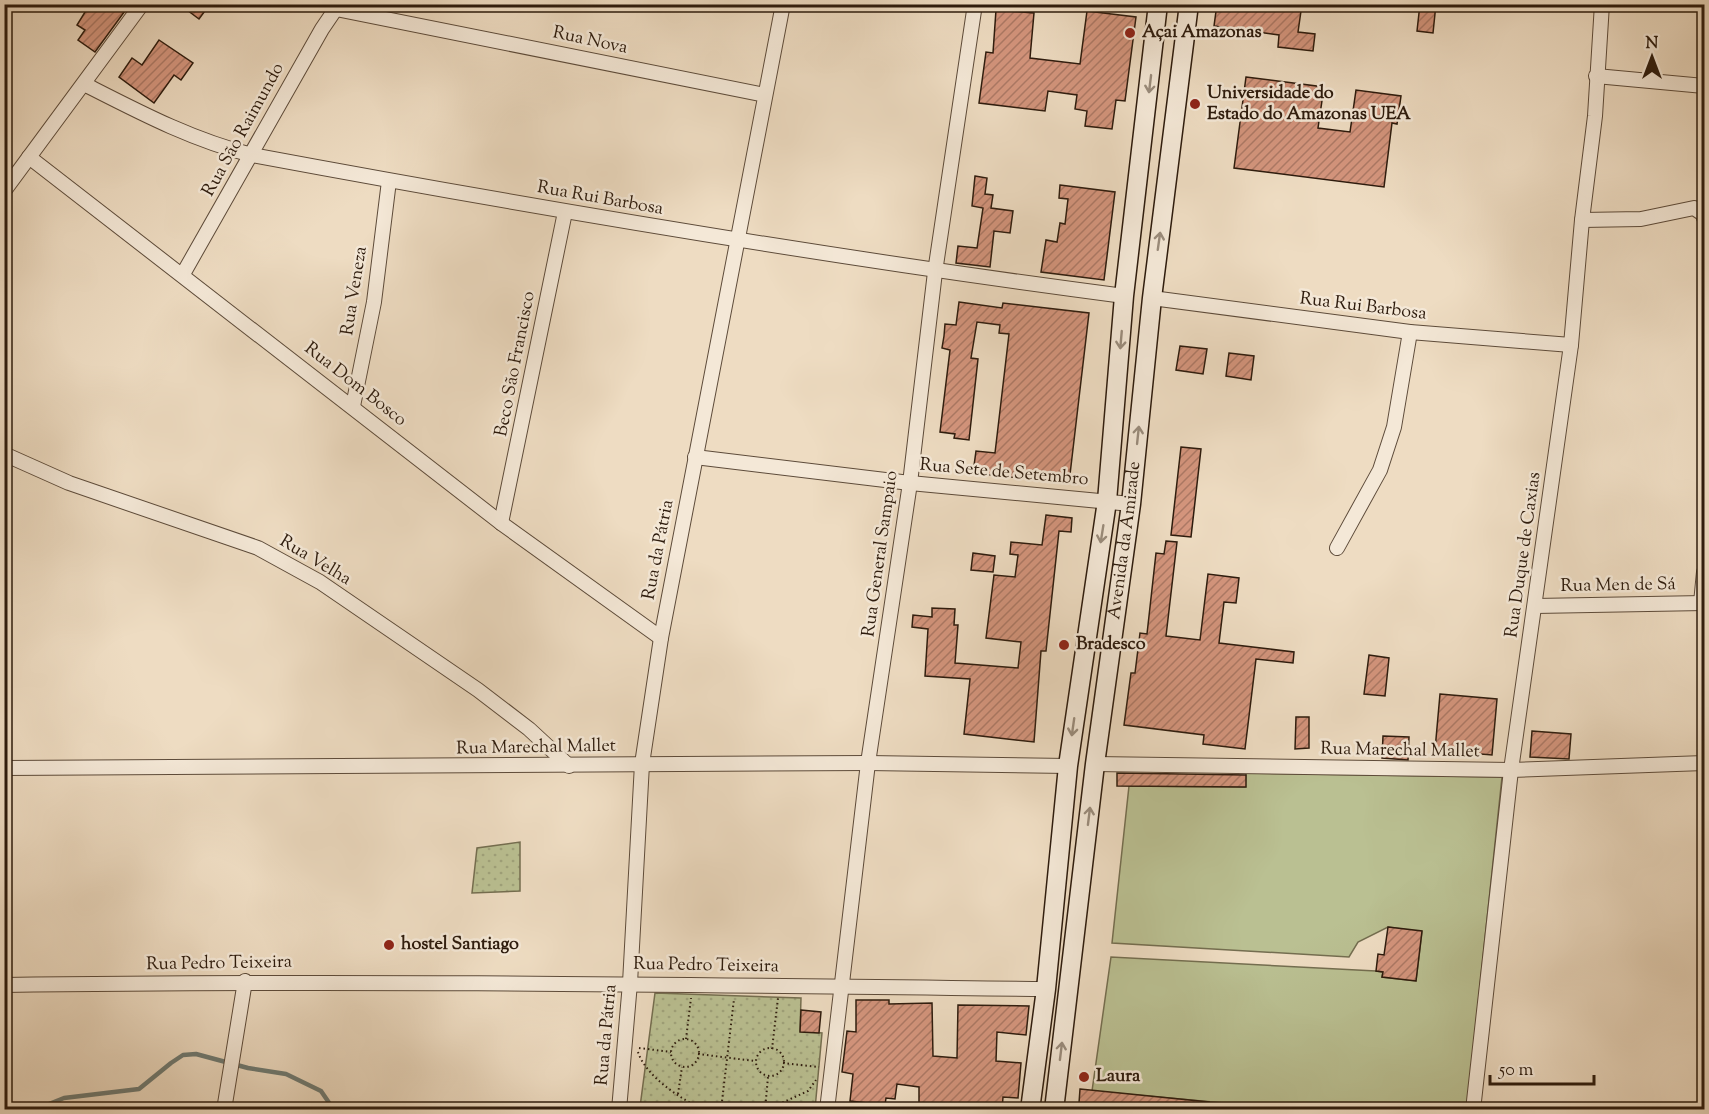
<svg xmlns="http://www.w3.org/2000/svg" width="1709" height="1114" font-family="'Sorts Mill Goudy',serif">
  <defs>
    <pattern id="park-dots" width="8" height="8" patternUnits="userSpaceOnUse" patternTransform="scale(1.5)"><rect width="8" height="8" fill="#bac092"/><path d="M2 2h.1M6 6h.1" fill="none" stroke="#a0a47d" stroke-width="1.8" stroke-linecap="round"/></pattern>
    <pattern id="building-hatch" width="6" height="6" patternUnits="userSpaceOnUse" patternTransform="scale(1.5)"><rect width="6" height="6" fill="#d4957d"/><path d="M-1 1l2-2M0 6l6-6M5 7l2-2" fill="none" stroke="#ac7965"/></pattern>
  </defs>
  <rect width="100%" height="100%" fill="#eedcc2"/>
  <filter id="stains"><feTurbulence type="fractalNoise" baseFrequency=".00333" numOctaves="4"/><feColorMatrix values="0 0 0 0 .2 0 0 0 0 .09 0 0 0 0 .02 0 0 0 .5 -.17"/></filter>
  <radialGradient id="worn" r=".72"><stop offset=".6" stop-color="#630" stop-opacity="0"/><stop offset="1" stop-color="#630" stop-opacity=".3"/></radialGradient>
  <path fill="#bac092" stroke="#746e50" stroke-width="1.5" d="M1246 773 1502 777 1467 1109 1268 1107 1092 1091 1111 957 1376 971 1383 972 1382 977 1416 981 1422 932 1388 927 1358 942 1349 957 1112 943 1129 786 1245 787Z"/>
  <g fill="url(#park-dots)" stroke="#746e50" stroke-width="1.5">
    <path d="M520 842V891L472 893 477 848Z"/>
    <path d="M655 993 801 998 800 1031 822 1033 815 1109 640 1107Z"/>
  </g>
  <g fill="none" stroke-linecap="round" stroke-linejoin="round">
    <path stroke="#6e7a73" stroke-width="4.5" d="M34 1110 64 1098 139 1089 171 1063 183 1055 196 1054 248 1068 286 1074 321 1091 334 1110"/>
  </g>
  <g fill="url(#building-hatch)" stroke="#2d1b0d" stroke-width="1.5">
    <path d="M90 4H130L95 52 78 40 85 30 77 25Z"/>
    <path d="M179 4H210L199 19Z"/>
    <path d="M1217 4H1302L1298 32 1315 34 1313 51 1278 47 1279 35 1214 26Z"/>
    <path d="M1420 4H1436L1433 33 1417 31Z"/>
    <path d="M996 10 1034 13 1030 58 1080 64 1087 11 1136 17 1125 101 1116 100 1112 129 1085 126 1087 111 1075 109 1077 95 1048 91 1045 111 979 103 986 52 993 53Z"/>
    <path d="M159 40 193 63 181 80 174 75 154 103 119 77 132 58 142 65Z"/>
    <path d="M1246 77 1324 87 1318 128 1350 132 1356 90 1401 96 1397 124 1392 123 1384 187 1234 168Z"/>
    <path d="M975 176 987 178 985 194 993 195 991 208 1013 211 1010 233 994 231 990 267 956 263 958 246 977 248 983 208 972 206Z"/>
    <path d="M1060 185 1115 192 1104 280 1041 272 1046 240 1057 242 1060 223 1065 224 1068 199 1059 198Z"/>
    <path d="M959 302 1002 308 1003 303 1089 313 1069 483 973 473 976 451 995 453 1009 334 999 333 1000 325 977 322 971 358 978 359 969 440 954 438 955 434 940 432 950 350 942 348 944 336 945 324 956 325Z"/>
    <path d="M1180 346 1207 349 1203 374 1176 370Z"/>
    <path d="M1229 353 1254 356 1251 380 1226 376Z"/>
    <path d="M1181 447 1201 449 1191 537 1171 535Z"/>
    <path d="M1046 515 1072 518 1071 532 1059 531 1046 651H1041L1034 742 964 734 970 679 925 676 928 629 912 627 913 615 932 617V608L955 609 954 625H958L955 663 1018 668 1021 642 986 638 994 575 1015 577 1018 555 1010 554 1011 542 1042 545Z"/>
    <path d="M1166 541 1177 542 1166 636 1200 640 1208 574 1239 578 1236 603 1224 602 1219 643 1294 652 1293 663 1256 659 1245 749 1203 744 1204 735 1124 725 1131 673H1135L1140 633 1147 634 1156 553 1164 554Z"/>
    <path d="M973 553 995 556 993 572 971 570Z"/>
    <path d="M1369 655 1389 658 1385 696 1364 694Z"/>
    <path d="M1440 694 1497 699 1492 755 1435 750Z"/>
    <path d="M1296 717H1309V748L1295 749Z"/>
    <path d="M1532 731 1571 734 1569 759 1530 757Z"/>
    <path d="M1383 736 1409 737 1408 760 1382 758Z"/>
    <path d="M1117 773 1246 775V787L1117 786Z"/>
    <path d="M1388 927 1422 931 1416 981 1382 977 1383 972 1376 971 1378 954 1384 955Z"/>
    <path d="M856 1000H889V1004L932 1003 933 1056 957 1058 958 1005 1029 1006 1026 1035 997 1032 996 1061 1021 1063 1018 1098 1003 1097 1002 1110H919V1087L897 1084 895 1099 886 1098 885 1105 850 1101 853 1074 842 1072 847 1031 856 1032Z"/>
    <path d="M801 1010 821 1012 819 1033 800 1032Z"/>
    <path d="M1080 1089 1209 1102 1208 1110H1153L1079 1103Z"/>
  </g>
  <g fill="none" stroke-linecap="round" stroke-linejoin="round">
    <defs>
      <g id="street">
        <path d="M336 9 765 95"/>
        <path d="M1596 76 1704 86"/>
        <path d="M84 84C139 112 192 140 252 155 542 209 832 258 1124 296"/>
        <path d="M29 157 501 523 661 638"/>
        <path d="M4 191 142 4"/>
        <path d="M1582 220 1641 219 1694 208 1703 214 1704 218"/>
        <path d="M183 274 322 29 339 4"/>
        <path d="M1152 298 1410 332 1571 345"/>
        <path d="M353 406 374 302 389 181"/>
        <path d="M4 454 69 483 258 548 320 582 478 690 529 729 569 766"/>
        <path d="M695 457 910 483 1131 504"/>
        <path d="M501 523 565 212"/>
        <path d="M1337 548 1380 470 1394 427 1410 332"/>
        <path d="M1701 603 1704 572"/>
        <path d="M1535 606 1704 603"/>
        <path d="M1095 764 1511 770 1704 763"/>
        <path d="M4 768 868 763 1068 766"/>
        <path d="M4 985C352 980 699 985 1046 989"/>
        <path d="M224 1110 245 981"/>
        <path d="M619 1110 630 983 642 764 661 638 783 4"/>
        <path d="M827 1110 868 763 910 483 935 272 975 4"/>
        <path d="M1473 1110 1511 770 1571 345 1582 220 1595 116 1602 4"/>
      </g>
      <g id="secondary">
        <path d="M1030 1110 1046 989 1068 766 1107 501 1124 296 1158 4"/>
        <path id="s1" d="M1054 1110 1095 764 1131 504 1152 298 1189 4"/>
      </g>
    </defs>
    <use href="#street" stroke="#5d4b3a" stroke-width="16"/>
    <use href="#secondary" stroke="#2d1b0d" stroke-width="21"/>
    <g stroke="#2d1b0d" stroke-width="2" stroke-dasharray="1.5 3" stroke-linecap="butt">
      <path d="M686 1039 691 998"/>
      <circle cx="685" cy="1053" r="14"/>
      <path d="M639 1048 671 1052"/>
      <circle cx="770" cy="1062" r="14"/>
      <path d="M772 1049 778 998"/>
      <path d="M638 1052C646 1077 682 1100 705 1110"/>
      <path d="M698 1054 755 1061"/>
      <path d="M783 1063 819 1067"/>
      <path d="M678 1094 682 1067"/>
      <path d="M721 1110 734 999"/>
      <path d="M765 1110 768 1077"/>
      <path d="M766 1110 808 1091 816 1080"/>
    </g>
    <use href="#street" stroke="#f4e8d7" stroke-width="14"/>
    <use href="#secondary" stroke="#f4e8d7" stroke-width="18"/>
  </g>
  <defs><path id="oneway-shaft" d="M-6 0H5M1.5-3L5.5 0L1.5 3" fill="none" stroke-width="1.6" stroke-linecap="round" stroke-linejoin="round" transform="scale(1.5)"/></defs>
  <g stroke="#9a8c7c">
    <use href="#oneway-shaft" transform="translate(1150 84) rotate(97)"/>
    <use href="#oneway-shaft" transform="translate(1159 241) rotate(-82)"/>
    <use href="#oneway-shaft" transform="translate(1121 340) rotate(95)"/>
    <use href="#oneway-shaft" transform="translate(1138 435) rotate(-84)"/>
    <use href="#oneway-shaft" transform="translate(1102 534) rotate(99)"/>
    <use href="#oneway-shaft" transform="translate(1073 727) rotate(98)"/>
    <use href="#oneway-shaft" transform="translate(1089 816) rotate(-83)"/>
    <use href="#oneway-shaft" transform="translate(1061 1051) rotate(-83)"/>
  </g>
  <g fill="#8f2418" stroke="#f4e8d7" stroke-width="2">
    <circle cx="1130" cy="33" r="6"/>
    <circle cx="1195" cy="104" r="6"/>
    <circle cx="1064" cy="645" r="6"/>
    <circle cx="389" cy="945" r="6"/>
    <circle cx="1084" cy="1077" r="6"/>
  </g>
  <g text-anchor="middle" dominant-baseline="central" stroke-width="5" stroke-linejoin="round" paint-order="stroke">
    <g font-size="18" font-weight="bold" fill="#2d1b0d" stroke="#f4e8d7" text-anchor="start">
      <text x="1142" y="33">Açai Amazonas</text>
      <text x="1207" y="94">Universidade do<tspan x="1207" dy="21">Estado do Amazonas UEA</tspan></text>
      <text x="1076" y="645">Bradesco</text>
      <text x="401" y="945">hostel Santiago</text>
      <text x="1096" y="1077">Laura</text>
    </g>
    <g font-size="18" fill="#2d1b0d" stroke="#f4e8d7">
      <text transform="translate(590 41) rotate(12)">Rua Nova</text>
      <text transform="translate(244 130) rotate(-61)">Rua São Raimundo</text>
      <text transform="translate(600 199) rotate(10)">Rua Rui Barbosa</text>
      <text transform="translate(355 291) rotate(-81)">Rua Veneza</text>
      <text transform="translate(1363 307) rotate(7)">Rua Rui Barbosa</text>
      <text transform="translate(516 364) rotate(-79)">Beco São Francisco</text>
      <text transform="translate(355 385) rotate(38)">Rua Dom Bosco</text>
      <text transform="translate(1004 473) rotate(5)">Rua Sete de Setembro</text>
      <text stroke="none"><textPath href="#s1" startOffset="574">Avenida da Amizade</textPath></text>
      <text transform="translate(659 550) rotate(-79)">Rua da Pátria</text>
      <text transform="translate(881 554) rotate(-82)">Rua General Sampaio</text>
      <text transform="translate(1524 555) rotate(-82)">Rua Duque de Caxias</text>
      <text transform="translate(315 561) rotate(31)">Rua Velha</text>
      <text transform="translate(1618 586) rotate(-1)">Rua Men de Sá</text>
      <text transform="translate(536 748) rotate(-1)">Rua Marechal Mallet</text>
      <text transform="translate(1400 751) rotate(1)">Rua Marechal Mallet</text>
      <text transform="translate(219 964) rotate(-1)">Rua Pedro Teixeira</text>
      <text transform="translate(706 966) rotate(1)">Rua Pedro Teixeira</text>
      <text transform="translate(607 1035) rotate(-85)">Rua da Pátria</text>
    </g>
  </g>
  <rect width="1709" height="1114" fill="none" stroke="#eedcc2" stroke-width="24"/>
  <rect x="6" y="6" width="1697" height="1102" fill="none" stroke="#2d1b0d" stroke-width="3"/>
  <rect x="12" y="12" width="1685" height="1090" fill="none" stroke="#2d1b0d" stroke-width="1.5"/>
  <g transform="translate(1652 57)" stroke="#f4e8d7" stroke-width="4.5" paint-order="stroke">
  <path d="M0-4.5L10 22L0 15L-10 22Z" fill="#2d1b0d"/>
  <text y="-9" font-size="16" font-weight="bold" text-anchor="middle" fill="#2d1b0d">N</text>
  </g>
  <path d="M1490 1075v9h104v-9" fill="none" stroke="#2d1b0d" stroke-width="3"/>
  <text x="1499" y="1075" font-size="18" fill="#2d1b0d" stroke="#f4e8d7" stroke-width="4.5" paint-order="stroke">50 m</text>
  <rect width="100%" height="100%" filter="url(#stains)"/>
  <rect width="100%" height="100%" fill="url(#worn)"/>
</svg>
